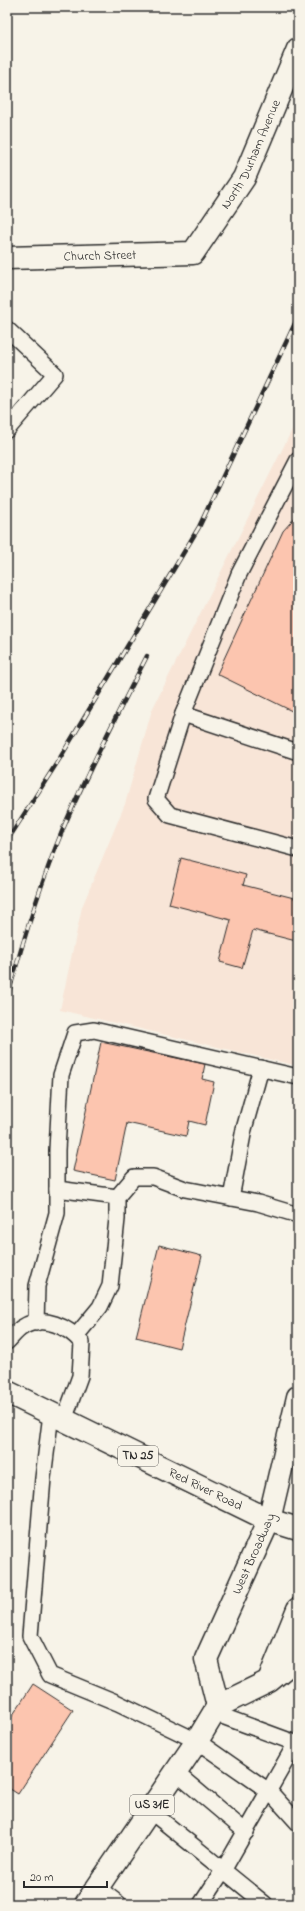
<svg xmlns="http://www.w3.org/2000/svg" width="305" height="1911" font-family="'Indie Flower',sans-serif">
  <rect width="100%" height="100%" fill="#f7f3e8"/>
  <filter id="ink" filterUnits="userSpaceOnUse"><feTurbulence type="fractalNoise" baseFrequency=".025" numOctaves="2"/><feDisplacementMap in="SourceGraphic" scale="8" xChannelSelector="R" yChannelSelector="G"/><feConvolveMatrix kernelMatrix="1 2 1 2 8 2 1 2 1" color-interpolation-filters="sRGB"/></filter>
  <g filter="url(#ink)">
    <path fill="#f8e5d7" d="M298 418V1066L60 1010 82 907 125 804 152 710Z"/>
    <g fill="#fcc5af" stroke="#2b2b2b">
      <path d="M298 514V714L217 674 283 531Z"/>
      <path d="M181 858 246 875 243 885 298 899 295 912 298 913V932L296 941 253 930 242 968 220 962 231 920 169 904Z"/>
      <path d="M101 1042 205 1064 202 1079 214 1082 205 1125 189 1121 186 1136 127 1123 115 1180 73 1171Z"/>
      <path d="M159 1245 202 1256 179 1348 136 1337Z"/>
      <path d="M33 1684 73 1710 18 1794 7 1787V1724Z"/>
    </g>
    <g fill="none" stroke-linecap="round" stroke-linejoin="round">
      <defs>
        <g id="service">
          <path d="M7 329 55 374 7 430"/>
          <path d="M298 460 239 574 183 714 298 752"/>
          <path d="M183 714 156 799 170 815 298 849"/>
          <path d="M57 1189 117 1197"/>
          <path d="M231 1198 244 1129 261 1068"/>
          <path d="M36 1323 37 1286 57 1213V1150L61 1075 75 1033 94 1030 298 1077"/>
          <path d="M76 1336 100 1307 110 1286 117 1219V1197L134 1177H153L185 1189 258 1203 298 1215"/>
          <path d="M7 1342C12 1337 17 1330 23 1327 43 1314 69 1327 82 1343L80 1376 64 1420"/>
          <path d="M51 1414 43 1478 30 1636 50 1675 118 1703 197 1741 270 1792 298 1823"/>
          <path d="M214 1713 298 1744"/>
          <path d="M175 1772 246 1832"/>
          <path d="M149 1810 265 1904"/>
          <path d="M97 1887 119 1904"/>
          <path d="M201 1904 224 1869 296 1743"/>
        </g>
        <g id="minor">
          <path id="s1" d="M7 258 193 253 244 178 298 49"/>
        </g>
        <g id="primary">
          <path id="s2" d="M7 1392 269 1520 298 1529"/>
          <path d="M270 1678 298 1609"/>
          <path id="s3" d="M218 1706 206 1659 269 1520 298 1397"/>
          <path d="M86 1904 197 1741 218 1706 269 1681 298 1657"/>
        </g>
      </defs>
      <use href="#service" stroke="#2b2b2b" stroke-width="18"/>
      <use href="#minor" stroke="#2b2b2b" stroke-width="25"/>
      <use href="#primary" stroke="#2b2b2b" stroke-width="25"/>
      <use href="#service" stroke="#f7f3e8" stroke-width="15"/>
      <use href="#minor" stroke="#f7f3e8" stroke-width="22"/>
      <use href="#primary" stroke="#f7f3e8" stroke-width="22"/>
      <defs>
        <g id="rail">
          <path d="M7 841 60 758 199 527 298 317"/>
          <path d="M7 999C22 944 41 882 63 829 88 770 118 713 147 656"/>
        </g>
      </defs>
      <use href="#rail" stroke="#2b2b2b" stroke-width="4.5"/>
      <use href="#rail" stroke="#f7f3e8" stroke-width="3" stroke-dasharray="9" stroke-linecap="butt"/>
    </g>
  </g>
  <g text-anchor="middle" dominant-baseline="central" stroke-width="3" stroke-linejoin="round" paint-order="stroke">
    <g fill="#f7f3e8" stroke="#686764" stroke-width="1">
      <rect x="118" y="1446" width="40" height="20" rx="3"/>
      <rect x="130" y="1795" width="44" height="20" rx="3"/>
    </g>
    <g font-size="12" font-weight="bold" fill="#2b2b2b">
      <text x="138" y="1456">TN 25</text>
      <text x="152" y="1805">US 31E</text>
    </g>
    <g font-size="13" fill="#2b2b2b" stroke="#f7f3e8">
      <text stroke="none"><textPath href="#s1" startOffset="301">North Durham Avenue</textPath></text>
      <text stroke="none"><textPath href="#s1" startOffset="93">Church Street</textPath></text>
      <text stroke="none"><textPath href="#s2" startOffset="221">Red River Road</textPath></text>
      <text stroke="none"><textPath href="#s3" startOffset="164">West Broadway</textPath></text>
    </g>
  </g>
  <rect width="305" height="1911" fill="none" stroke="#f7f3e8" stroke-width="24"/>
  <rect x="12" y="12" width="281" height="1887" fill="none" stroke="#2b2b2b" stroke-width="1.5" filter="url(#ink)"/>
  <path d="M24 1881v6h83v-6" fill="none" stroke="#2b2b2b" stroke-width="2"/>
  <text x="30" y="1881" font-size="12" fill="#2b2b2b" stroke="#f7f3e8" stroke-width="3" paint-order="stroke">20 m</text>
</svg>
